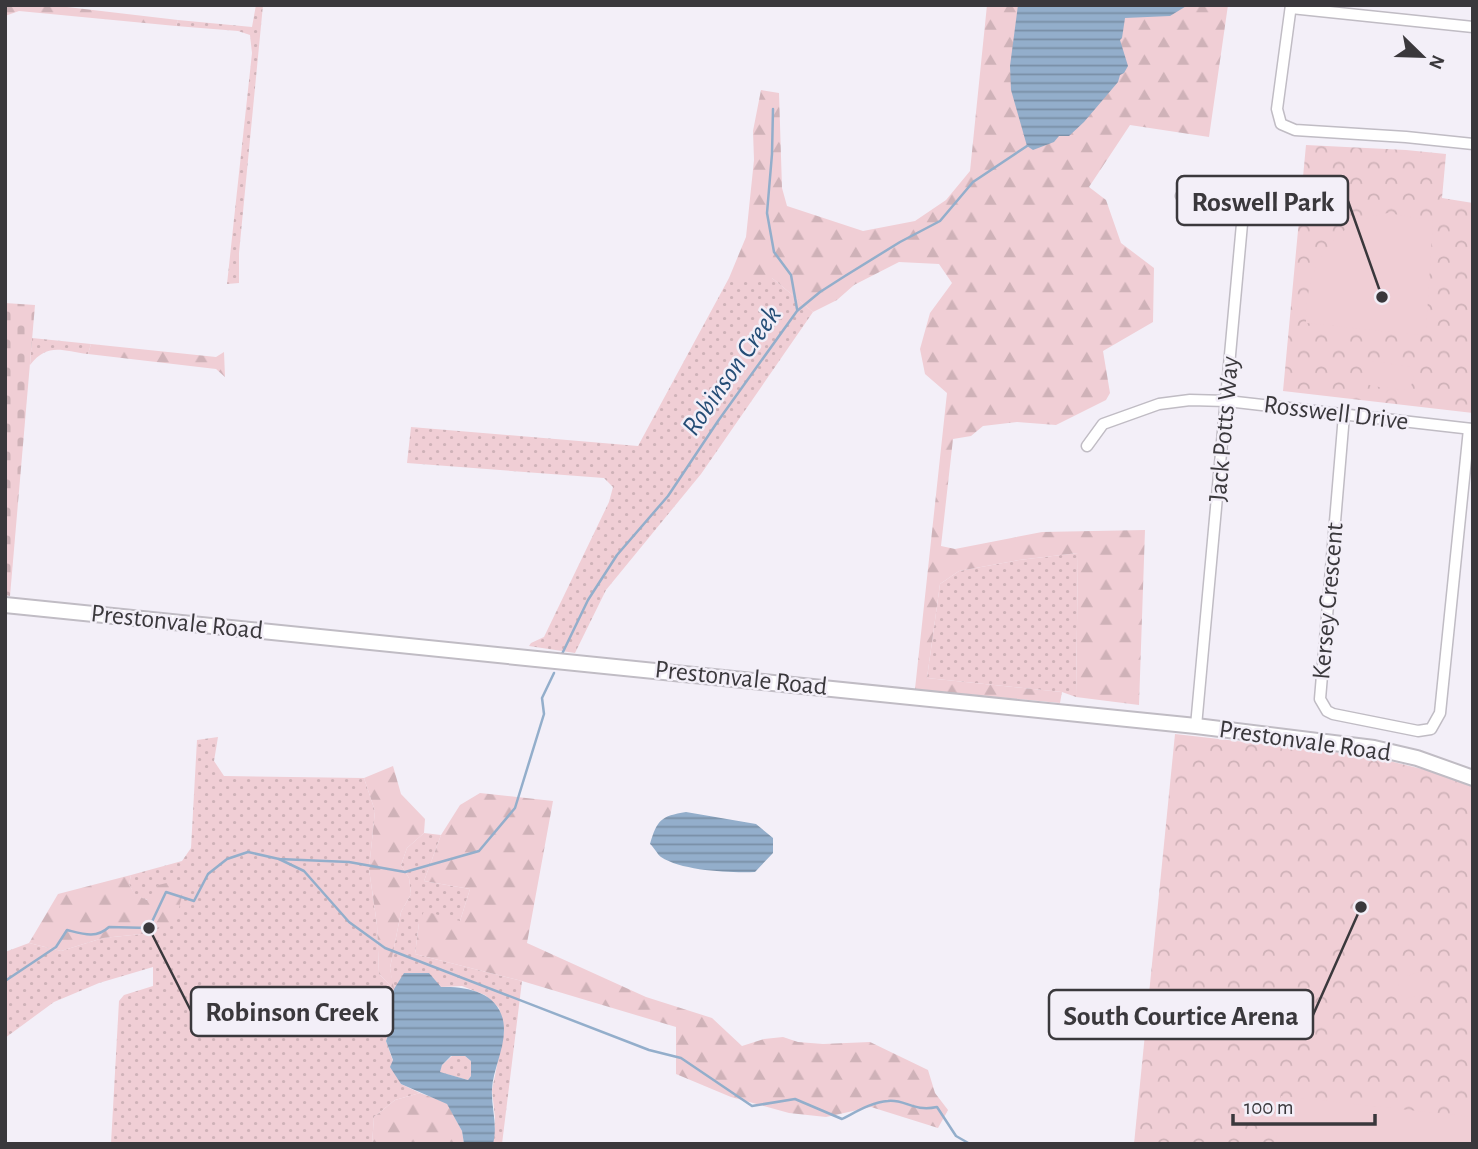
<svg xmlns="http://www.w3.org/2000/svg" width="1478" height="1149" font-family="'Alegreya Sans',sans-serif">
  <defs>
    <pattern id="grass-dots" width="8" height="8" patternUnits="userSpaceOnUse" patternTransform="scale(1.75)"><rect width="8" height="8" fill="#f0ced5"/><path d="M2 2h.1M6 6h.1" fill="none" stroke="#cfb2b8" stroke-width="1.8" stroke-linecap="round"/></pattern>
    <pattern id="forest-firs" width="22" height="20" patternUnits="userSpaceOnUse" patternTransform="scale(1.75)"><rect width="22" height="20" fill="#f0ced5"/><path d="M5 1l3.5 6h-7zM16 11l3.5 6h-7z" fill="#cfb2b8"/></pattern>
    <pattern id="cemetery-stones" width="16" height="16" patternUnits="userSpaceOnUse" patternTransform="scale(1.75)"><rect width="16" height="16" fill="#f0ced5"/><path d="M2 7V4a2 2 0 0 1 4 0v3zM10 15v-3a2 2 0 0 1 4 0v3z" fill="#cfb2b8"/></pattern>
    <pattern id="park-crowns" width="20" height="18" patternUnits="userSpaceOnUse" patternTransform="scale(1.75)"><rect width="20" height="18" fill="#f0ced5"/><path d="M2 6a3 3 0 1 1 6 0M12 15a3 3 0 1 1 6 0" fill="none" stroke="#cfb2b8"/></pattern>
    <pattern id="water-rules" width="6" height="5" patternUnits="userSpaceOnUse" patternTransform="scale(1.75)"><rect width="6" height="5" fill="#93aecb"/><path d="M0 2.5h6" fill="none" stroke="#798fa6"/></pattern>
  </defs>
  <rect width="100%" height="100%" fill="#f3eff8"/>
  <g fill="url(#grass-dots)">
    <path d="M256 5H263L239 253V283L227 284 252 53 250 35 238 31 176 26 178 20 252 27Z"/>
    <path d="M729 278H772L813 312 701 474 606 590 575 653 529 646 531 643 544 637 609 502 613 487 604 478 407 463 411 427 638 446Z"/>
    <path d="M32 338 91 344 88 354C62 351 48 342 30 365Z"/>
    <path d="M1078 553 1076 697 1062 692 927 678 940 584 959 571 1019 560Z"/>
    <path d="M218 737 214 761 224 776 364 778 375 811 369 869 377 925 379 974 393 988 390 968 401 912 411 894 409 878 401 865 407 848 424 833 441 835 424 881 470 889 460 921 419 923 415 954 522 981 502 1144H493L495 1118 492 1090 504 1031 499 1008 485 995 462 986 441 987 392 1023 386 1041 401 1084 420 1093 395 1100 374 1117 372 1144H111L119 1001 124 995 153 986V967L99 983 54 1002 5 1038V952L29 943 61 951 103 938 142 934 148 900 135 896 129 884 131 875 182 861 191 848 197 740Z"/>
    <path d="M452 1056H465L471 1061V1076L468 1080 439 1072 442 1065Z"/>
  </g>
  <g fill="url(#forest-firs)">
    <path d="M5 5H50L178 20 176 26 19 11 5 16Z"/>
    <path d="M987 5H1228L1209 137 1130 125 1089 187 1106 200 1121 243 1154 268 1153 322 1103 351 1110 393 1106 400 1056 425 1017 422 983 426 971 436 953 439 941 546 955 549 1042 532 1145 530 1139 705 1076 697 1078 553 1019 560 959 571 940 584 927 678 1062 692 1060 703 915 689 947 393 925 374 920 349 930 313 952 283 939 264 899 262 854 285 837 300 813 312 772 278H729L746 237 754 160 753 131 761 90 779 93 782 188 787 206 863 231 915 221 946 200 970 171Z"/>
    <path d="M91 344 216 357 224 352 225 377 216 369 88 354Z"/>
    <path d="M393 766 401 794 425 819 424 833 407 848 401 865 409 878 411 894 401 912 390 968 394 989 379 974 377 925 369 869 375 811 364 778Z"/>
    <path d="M480 793 553 801 527 943 646 997 712 1018 742 1046 764 1039 783 1037 798 1042 823 1044 870 1042 928 1070 935 1093 948 1110 938 1128 871 1107 826 1117 789 1113 731 1097 676 1074V1027L522 981 415 954 419 923 424 911 460 921 470 889 424 881 441 835 460 805Z"/>
    <path d="M131 875 129 884 135 895 147 900 158 885 180 880 183 892 176 920 142 934 103 938 61 951 29 943 58 894Z"/>
    <path d="M420 1093 447 1103 462 1131 464 1144H372L374 1117 395 1100Z"/>
  </g>
  <path fill="url(#cemetery-stones)" d="M5 303 35 305 10 596 5 595Z"/>
  <g fill="url(#park-crowns)">
    <path d="M1306 145 1406 150 1446 154 1442 198 1473 203V413L1283 391Z"/>
    <path d="M1175 734 1369 756 1426 770 1473 787V1144H1134Z"/>
  </g>
  <g fill="#f0ced5">
    <path d="M1388 213 1433 221 1426 330 1419 335 1306 323C1305 268 1330 222 1388 213Z"/>
    <path d="M1373 361 1410 367 1414 377 1411 386 1405 390 1371 386 1365 382V370Z"/>
    <path d="M1426 971 1431 993 1402 999 1397 978Z"/>
    <path d="M1281 1096 1473 1117V1144H1276Z"/>
  </g>
  <g fill="url(#water-rules)" fill-rule="evenodd">
    <path d="M1018 5H1188L1170 16 1125 18 1122 38 1120 40 1128 66 1124 73 1120 75 1118 82 1084 122 1069 136H1059L1054 142 1033 150 1027 146 1011 90 1010 66Z"/>
    <path d="M686 812 756 824 773 838V853L755 872C731 873 682 871 661 857 657 854 654 847 650 844 657 820 661 816 686 812Z"/>
    <path d="M404 973H429L441 987C470 986 504 994 504 1030 504 1050 493 1070 492 1089 491 1108 498 1125 493 1144H464L462 1131 447 1104 401 1084 390 1067 393 1060 386 1041 392 1023 386 1012 394 989ZM451 1056H465L471 1061V1076L468 1080 440 1072 442 1065Z"/>
  </g>
  <g fill="none" stroke-linecap="round" stroke-linejoin="round">
    <g stroke="#93aecb" stroke-width="2.5">
      <path d="M773 109 772 154 767 213 774 252 791 275 797 309"/>
      <path d="M562 654 588 600 617 555 668 496 718 421 797 311 820 292 845 276 900 242 940 221 973 182 1027 146"/>
      <path d="M279 859 304 871 349 922 385 948 649 1050 681 1058 752 1106 795 1099 842 1119C856 1112 872 1102 888 1101 905 1099 913 1112 937 1107L956 1136 970 1144"/>
      <path d="M5 981 56 947 67 930C83 934 96 939 109 927L149 928 166 892 194 901 208 874 227 859 248 852 279 859 349 862 405 872 479 851 515 808 544 714 542 698 554 673"/>
    </g>
    <defs>
      <g id="street">
        <path d="M1291 5 1277 109 1281 124 1295 130 1406 137 1473 144"/>
        <path d="M1291 8 1473 27"/>
        <path d="M1181 196C1205 188 1227 177 1244 202L1196 726"/>
        <path d="M1344 415 1320 699 1327 711 1333 714 1418 731 1431 729 1440 713 1469 429"/>
        <path d="M1087 446 1103 424 1159 404 1190 400 1227 401 1472 429"/>
      </g>
      <path id="secondary" d="M5 605 1196 726 1374 748 1417 758 1473 778"/>
    </defs>
    <use href="#street" stroke="#c0bcc4" stroke-width="13"/>
    <use href="#secondary" stroke="#c0bcc4" stroke-width="18"/>
    <use href="#street" stroke="#fff" stroke-width="10"/>
    <use href="#secondary" stroke="#fff" stroke-width="14"/>
  </g>
  <g text-anchor="middle" dominant-baseline="central" stroke-width="5" stroke-linejoin="round" paint-order="stroke">
    <g font-size="26" fill="#3a383c" stroke="#f3eff8">
      <text transform="translate(1336 413) rotate(7)">Rosswell Drive</text>
      <text transform="translate(1224 429) rotate(-85)">Jack Potts Way</text>
      <text transform="translate(1328 601) rotate(-85)">Kersey Crescent</text>
      <text transform="translate(177 622) rotate(6)">Prestonvale Road</text>
      <text transform="translate(741 678) rotate(6)">Prestonvale Road</text>
      <text transform="translate(1305 741) rotate(8)">Prestonvale Road</text>
    </g>
    <g font-size="28" font-style="italic" fill="#254d76" stroke="#f3eff8">
      <text transform="translate(732 371) rotate(-55)">Robinson Creek</text>
    </g>
  </g>
  <path fill="none" stroke="#3a383c" stroke-width="2.5" d="M1382 297L1348 201M149 928L191 1011M1361 907L1313 1015"/>
  <g fill="#3a383c" stroke="#f3eff8" stroke-width="2.5">
    <circle cx="1382" cy="297" r="7"/>
    <circle cx="149" cy="928" r="7"/>
    <circle cx="1361" cy="907" r="7"/>
  </g>
  <g fill="#f3eff8" stroke="#3a383c" stroke-width="2.5">
    <rect x="1177" y="176" width="171" height="49" rx="7"/>
    <rect x="191" y="987" width="202" height="49" rx="7"/>
    <rect x="1049" y="990" width="264" height="49" rx="7"/>
  </g>
  <g font-size="28" text-anchor="middle" font-weight="bold" fill="#3a383c">
    <text x="1263" y="211">Roswell Park</text>
    <text x="292" y="1021">Robinson Creek</text>
    <text x="1181" y="1025">South Courtice Arena</text>
  </g>
  <rect width="1478" height="1149" fill="none" stroke="#3a383c" stroke-width="14"/>
  <g transform="translate(1422 56) rotate(113)" stroke="#f3eff8" stroke-width="5" paint-order="stroke">
  <path d="M0-5L12 26L0 18L-12 26Z" fill="#3a383c"/>
  <text y="-10" font-size="19" font-weight="bold" text-anchor="middle" fill="#3a383c">N</text>
  </g>
  <path d="M1233 1114v10h142v-10" fill="none" stroke="#3a383c" stroke-width="3.5"/>
  <text x="1244" y="1114" font-size="21" fill="#3a383c" stroke="#f3eff8" stroke-width="5" paint-order="stroke">100 m</text>
</svg>
